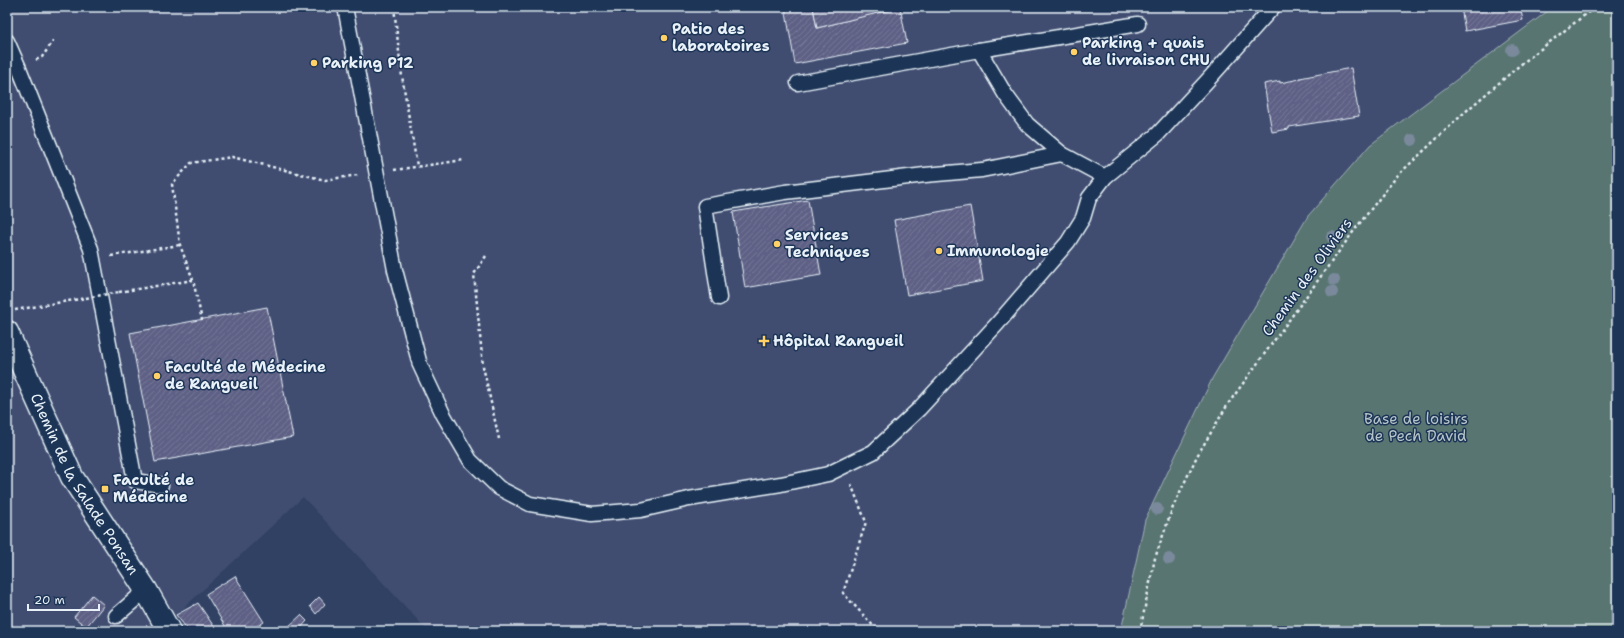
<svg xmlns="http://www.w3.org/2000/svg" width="1624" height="638" font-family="'Shantell Sans',sans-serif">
  <defs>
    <pattern id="building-hatch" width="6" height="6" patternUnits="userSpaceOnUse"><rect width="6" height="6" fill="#5e6185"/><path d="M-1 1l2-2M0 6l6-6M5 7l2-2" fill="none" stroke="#757897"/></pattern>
  </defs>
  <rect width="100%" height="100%" fill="#304164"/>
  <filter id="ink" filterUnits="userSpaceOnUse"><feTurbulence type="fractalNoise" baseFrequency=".025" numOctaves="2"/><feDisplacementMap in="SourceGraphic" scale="8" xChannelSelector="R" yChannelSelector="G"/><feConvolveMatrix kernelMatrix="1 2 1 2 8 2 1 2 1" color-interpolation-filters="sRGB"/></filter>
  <g filter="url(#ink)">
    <path fill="#414e71" d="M7 7H1553L1370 145 1308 216 1213 377 1145 520 1121 631H428L303 497 176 615 148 631H7Z"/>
    <path fill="#587471" stroke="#a0b2b4" d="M1553 7H1617V631H1121L1145 520 1213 377 1308 216 1370 145Z"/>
    <g fill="url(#building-hatch)" stroke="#e8f1f8">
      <path d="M785 7H813L817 28 900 7 907 43 795 64Z"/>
      <path d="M813 7H902L817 28Z"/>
      <path d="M1461 7H1520L1523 20 1465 31Z"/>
      <path d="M1351 68 1359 116 1289 127V129L1272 132 1264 84 1280 81V83L1300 79V78Z"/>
      <path d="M808 200 821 275 745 288 733 212Z"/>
      <path d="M970 206 983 281 907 295 894 220Z"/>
      <path d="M267 307 293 437 155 462 130 333Z"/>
      <path d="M235 576 264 622 250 631H228L206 594Z"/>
      <path d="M92 595 104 605 86 627 74 617Z"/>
      <path d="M319 597 325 604 316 614 310 606Z"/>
      <path d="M198 603 217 631H189L176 615Z"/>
      <path d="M301 615 307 621 298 631H290L287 628Z"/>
    </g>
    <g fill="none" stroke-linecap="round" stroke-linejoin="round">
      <defs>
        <g id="lane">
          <path d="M345 7 395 270 420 365 443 414 470 460 499 488 530 504 592 514 641 510 689 499 781 484 828 474 873 452 919 409 998 323 1068 242 1083 218 1089 198 1105 177 1158 134 1207 81 1273 7"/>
          <path d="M7 41 19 68 91 249 135 481 161 485"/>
          <path d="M979 50 1138 24"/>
          <path d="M798 83 979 50 1005 94 1027 124 1062 154"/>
          <path d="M719 298 705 206 785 192 925 175 982 170 1062 154 1105 177"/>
          <path d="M116 616 146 590"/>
        </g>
        <g id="secondary">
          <path id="s1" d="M7 332 72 477 146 590 169 631"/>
        </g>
      </defs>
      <use href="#lane" stroke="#e8f1f8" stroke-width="17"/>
      <use href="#secondary" stroke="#e8f1f8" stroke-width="25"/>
      <g stroke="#e8f1f8" stroke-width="2.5" stroke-dasharray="3 3" stroke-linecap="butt">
        <path d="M394 7 401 70 417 166"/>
        <path d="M36 60 42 57 54 40"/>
        <path d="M394 170 464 160"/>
        <path d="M111 256 180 245"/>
        <path d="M486 256 474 274 483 366 499 439"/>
        <path d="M193 280 180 245 172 184 191 163 232 157 325 180 358 175"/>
        <path d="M119 292 193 280 202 320"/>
        <path d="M15 310 80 299"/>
        <path d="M851 484 866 522 843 593 878 631"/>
        <path d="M1140 631 1155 558 1173 507 1197 456 1228 404 1356 228 1397 176 1465 112 1520 65 1595 7"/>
      </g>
      <use href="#lane" stroke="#1d3557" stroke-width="14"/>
      <use href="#secondary" stroke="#1d3557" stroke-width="22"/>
      <path stroke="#e8f1f8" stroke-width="2.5" stroke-dasharray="3 3" stroke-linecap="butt" d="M80 299 119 292"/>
    </g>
    <g fill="#7a8a9c">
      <circle cx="1512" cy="50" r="6"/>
      <circle cx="1412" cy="140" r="6"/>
      <circle cx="1332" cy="237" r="6"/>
      <circle cx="1334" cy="280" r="6"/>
      <circle cx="1332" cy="292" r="6"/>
      <circle cx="1157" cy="509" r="6"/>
      <circle cx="1169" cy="559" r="6"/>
    </g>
  </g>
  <g fill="#ffd166" stroke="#1d3557" stroke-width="1.5">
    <circle cx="664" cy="38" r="4"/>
    <circle cx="1074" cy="52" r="4"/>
    <circle cx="314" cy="63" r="4"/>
    <circle cx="777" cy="244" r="4"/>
    <circle cx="939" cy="251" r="4"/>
    <path d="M762 335h4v4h4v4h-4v4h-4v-4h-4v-4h4z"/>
    <circle cx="157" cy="376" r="4"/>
    <rect x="101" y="485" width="8" height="8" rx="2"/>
  </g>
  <g text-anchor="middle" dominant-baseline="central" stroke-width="3" stroke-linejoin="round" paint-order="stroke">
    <g font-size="15" font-weight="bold" fill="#e8f1f8" stroke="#1d3557" text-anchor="start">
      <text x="672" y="29">Patio des<tspan x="672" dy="17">laboratoires</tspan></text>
      <text x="1082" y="43">Parking + quais<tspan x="1082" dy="17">de livraison CHU</tspan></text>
      <text x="322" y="63">Parking P12</text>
      <text x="785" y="235">Services<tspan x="785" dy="17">Techniques</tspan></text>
      <text x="947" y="251">Immunologie</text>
      <text x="773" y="341">Hôpital Rangueil</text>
      <text x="165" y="367">Faculté de Médecine<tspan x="165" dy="17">de Rangueil</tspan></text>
      <text x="113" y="480">Faculté de<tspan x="113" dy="17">Médecine</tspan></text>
    </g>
    <g font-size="15" fill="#e8f1f8" stroke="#1d3557">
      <text transform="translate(1307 277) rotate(-54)">Chemin des Oliviers</text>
      <text stroke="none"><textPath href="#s1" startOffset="171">Chemin de la Salade Ponsan</textPath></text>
    </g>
    <g font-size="15" fill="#b6c5c9" stroke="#1d3557">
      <text x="1416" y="419">Base de loisirs<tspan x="1416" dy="17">de Pech David</tspan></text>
    </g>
  </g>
  <rect width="1624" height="638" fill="none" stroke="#1d3557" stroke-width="24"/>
  <rect x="12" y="12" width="1600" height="614" fill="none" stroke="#e8f1f8" stroke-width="1.5" filter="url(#ink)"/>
  <path d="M28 604v6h71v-6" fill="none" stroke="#e8f1f8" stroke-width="2"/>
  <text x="34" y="604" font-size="12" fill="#e8f1f8" stroke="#1d3557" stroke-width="3" paint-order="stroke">20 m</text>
</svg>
